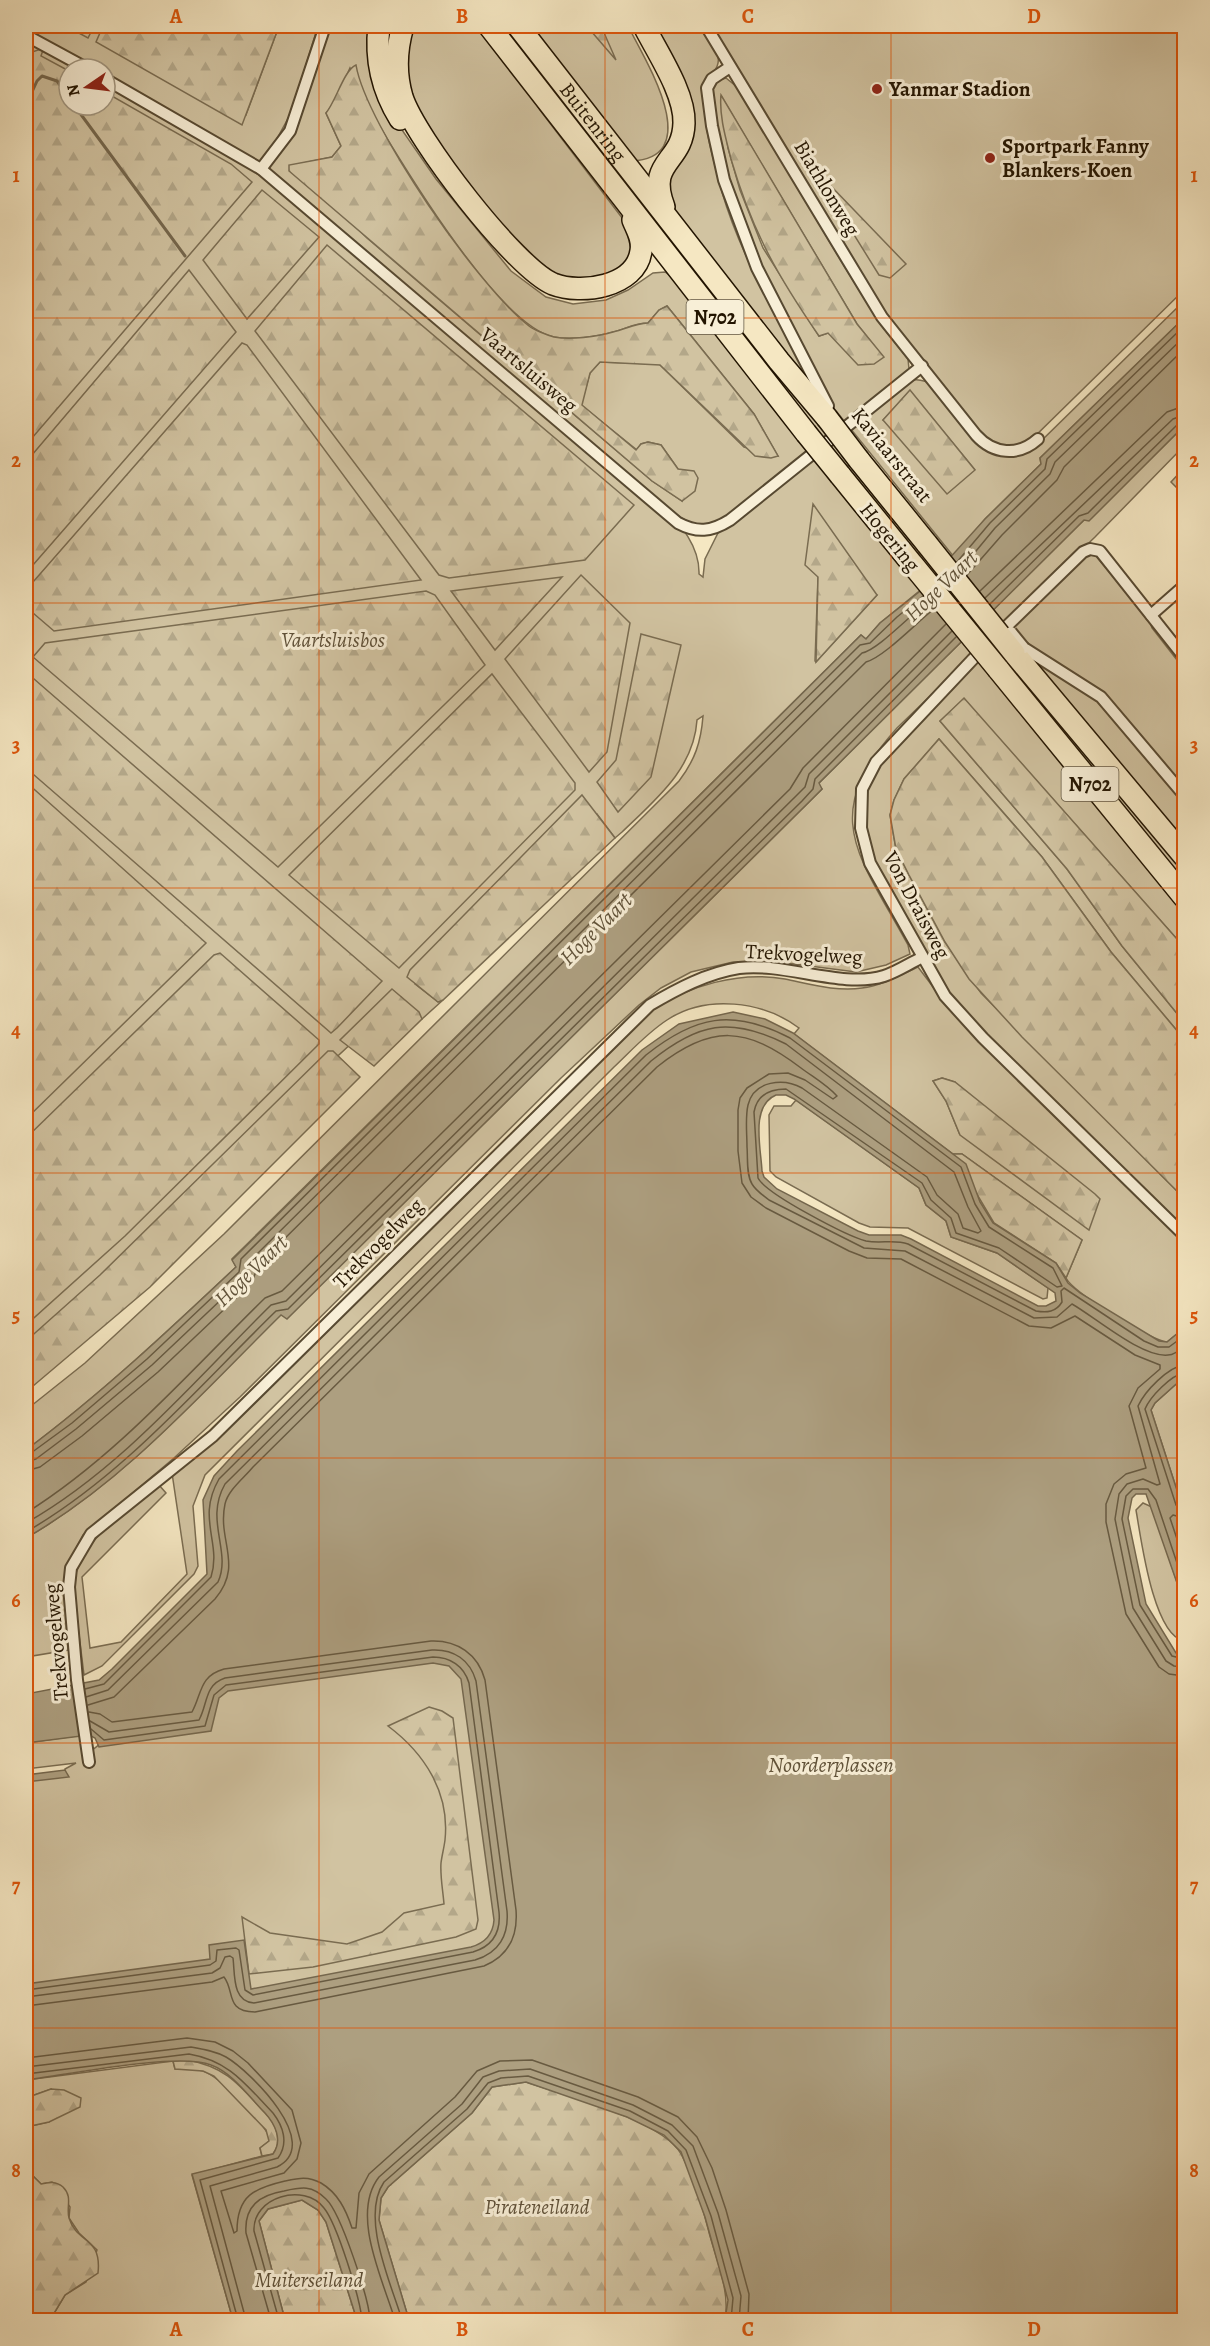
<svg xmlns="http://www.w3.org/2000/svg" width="1210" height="2346" font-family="Alegreya,serif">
  <defs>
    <pattern id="forest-firs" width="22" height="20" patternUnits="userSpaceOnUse" patternTransform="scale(1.5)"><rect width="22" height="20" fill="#d1c3a1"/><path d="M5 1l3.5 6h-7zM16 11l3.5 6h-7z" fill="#b3a789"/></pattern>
  </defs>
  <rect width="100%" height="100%" fill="#f5e7c2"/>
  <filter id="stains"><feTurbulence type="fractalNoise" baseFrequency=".00333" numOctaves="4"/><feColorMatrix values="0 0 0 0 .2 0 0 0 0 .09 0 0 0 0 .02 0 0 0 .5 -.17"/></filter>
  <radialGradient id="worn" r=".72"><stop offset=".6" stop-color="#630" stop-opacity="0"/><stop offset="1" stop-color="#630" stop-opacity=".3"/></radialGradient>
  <g fill="#d1c3a1" stroke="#7a6c51" stroke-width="1.5" fill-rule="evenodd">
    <path d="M26 26H157L246 115 279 26H318L291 113 274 144 279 149 325 26H374L393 117 436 179 511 271 546 297 573 304 606 300 628 290 653 273 665 272 672 277 811 450 718 523C692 530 678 516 659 501 677 521 700 544 699 574L703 577 705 559 718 533 816 456 923 588 880 623 866 639 861 635 232 1259 236 1267C168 1331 101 1394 26 1450V1410L85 1363 224 1234 679 781C695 760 701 742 703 716L697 720C694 769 655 800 622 832L615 838 597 814 415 984 438 1002 443 1000 422 1019 401 997 26 1347ZM350 68C359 83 365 101 374 117 404 167 499 326 554 337 570 340 597 337 613 332 626 329 634 323 648 323L659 310 667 306 754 414 778 456 744 447 659 364 600 362 590 373 581 405 637 450 641 444 648 442 661 445 678 469 682 501 652 481 367 238 294 165 332 157 341 146 326 113 335 102ZM69 69H105V105H69ZM818 577 877 595 816 662 815 661Z"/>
    <path d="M407 26H480L516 70 540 110 626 223 635 254 601 284 538 272 409 109 401 48Z"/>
    <path d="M495 26H511L830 434 820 442Z"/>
    <path d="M524 26H628C644 58 707 157 632 161Z"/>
    <path d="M647 26H701C706 35 716 47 718 57 721 72 703 76 704 98 704 129 714 162 722 192 742 261 783 326 815 390L671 211 662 189 685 143Z"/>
    <path d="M709 26H1184V290L1029 442 1012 448 987 441 885 316Z"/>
    <path d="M726 78 737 87 846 269 881 325 908 359 909 369 904 376 845 422 828 401 810 360 779 306 735 208 710 92 716 81ZM721 96 857 324 883 357 828 333 819 336 763 248 740 190 728 148Z"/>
    <path d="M1184 301V318L1040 458 1041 464 985 519 954 557 850 428C863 418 901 383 914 380 918 379 924 381 928 382L982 448 994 453 1039 443ZM910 391 975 470 883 420Z"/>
    <path d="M1184 426V446L1095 537 897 728C817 817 860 856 908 945L910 954 886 965 856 972 771 961 733 962 691 972 661 988 639 1005 561 1078 240 1397 174 1458 83 1535 69 1562 64 1583 68 1650 26 1657V1538C124 1482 201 1393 281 1314L287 1318 806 805 822 789 818 784 1084 520H1089Z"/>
    <path d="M835 440 940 570 931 579 825 448Z"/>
    <path d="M1184 468V490L1182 493 1171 482Z"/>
    <path d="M1087 553 1095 555 1149 619 1152 628 1184 669V791L1109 699 1025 646 1011 627Z"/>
    <path d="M997 639 1184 866V887L988 649Z"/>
    <path d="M1019 648 1091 694 1184 802V849Z"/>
    <path d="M980 657 1184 903V947L964 699 940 721 1067 869 1122 946 1184 1022V1039L1111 952 1042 857 939 739 904 779 894 800 890 815 896 849 909 875 945 942 981 993 1184 1198V1231L967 1017 948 994 866 850 864 796 872 773Z"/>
    <path d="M918 967 952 1012 1008 1070 1168 1224 1184 1246V1328L1167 1342C1150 1340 1073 1292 1066 1278L1082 1240 962 1154H953L794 1034 799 1028C763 1001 706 994 667 1020 647 1033 631 1051 614 1067L205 1475 193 1506 198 1566 194 1574 102 1666 84 1675 73 1586C80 1539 124 1513 159 1485L166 1493 82 1577 90 1648 121 1642 187 1574 172 1473 650 1012C688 985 740 971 785 979 810 984 837 992 862 988 882 986 900 975 918 967ZM942 1078 955 1082 960 1135 946 1101 933 1081Z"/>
    <path d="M796 1100 919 1188 926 1205 946 1221 951 1237 997 1253 1048 1288 1047 1298 1043 1299 908 1228 870 1227 859 1223 776 1177 770 1171 769 1115 774 1106H791Z"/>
    <path d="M1184 1377V1512L1151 1410 1155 1403Z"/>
    <path d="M1143 1503 1152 1507 1184 1603V1641C1153 1635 1141 1538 1136 1510Z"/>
    <path d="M464 1656 501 1944 248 1993 26 1990V1779L65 1772V1769L76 1763 26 1769V1743L83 1735 86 1755 100 1744 217 1691Z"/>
    <path d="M173 2061 175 2069C184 2069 195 2068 203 2071 221 2077 260 2119 269 2136V2141L260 2148 262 2156 192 2175 233 2320H50L65 2295 86 2282 97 2250 79 2233 69 2218 70 2207 52 2182 41 2184 26 2169V2127L49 2122 51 2089 26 2098V2080Z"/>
  </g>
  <g fill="url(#forest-firs)" stroke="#7a6c51" stroke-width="1.5">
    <path d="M66 26H94L88 38Z"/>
    <path d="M103 26H279L242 125 96 42Z"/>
    <path d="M588 26H601L616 60 591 31Z"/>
    <path d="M41 49 43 50 41 56 69 71V105H105V92L231 164 252 182 26 445V54Z"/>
    <path d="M356 65C366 125 479 288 529 326 534 330 547 335 554 337 570 340 597 337 613 332 626 329 634 324 648 323L659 310 667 306 754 414 778 456 771 458 755 456 660 365 600 362 590 373 582 405 636 450 641 444 648 442 661 445 678 469 694 471 698 478 695 491 682 501 652 481 289 171V165L332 157 341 146 326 113C336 101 344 70 356 65Z"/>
    <path d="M721 95 857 324 884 357 874 364 858 365 828 333 819 336C777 275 752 231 731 159 726 139 719 116 721 95Z"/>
    <path d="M829 184 906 264 890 278 879 275 825 188Z"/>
    <path d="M262 190 319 237 247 319 203 260Z"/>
    <path d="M327 245 634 505 585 560 449 578 439 575 255 331Z"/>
    <path d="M189 270 236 332 26 573V462Z"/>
    <path d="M242 343 247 345 421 580 54 631 26 607V590Z"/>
    <path d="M910 390 975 470 947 494 883 420Z"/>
    <path d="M813 504 877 595 816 662 818 577 805 565Z"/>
    <path d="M581 575 630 623 607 752 589 772 505 659Z"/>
    <path d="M562 577 495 650 451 591 459 590Z"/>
    <path d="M426 591 435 595 485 665 278 867 33 657 45 643Z"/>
    <path d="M641 634 681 645 651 777 618 812 597 782 616 760Z"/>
    <path d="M26 672 382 981 337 1028 331 1033 26 768Z"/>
    <path d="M492 674 575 783V790L399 968 289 875Z"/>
    <path d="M964 698 1184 947V1022L1122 946 1067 869 940 721Z"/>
    <path d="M939 739 1042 857 1111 952 1184 1039V1198L1022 1037 969 979 945 942 909 875 896 849 890 815 894 800 904 779Z"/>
    <path d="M26 782 206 943 26 1119Z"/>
    <path d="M582 795 615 838 443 1000 438 1002 407 977 410 970Z"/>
    <path d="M220 953 319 1040V1044L125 1236 26 1325V1138L214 955Z"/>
    <path d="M392 989 419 1012 422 1019 374 1066 340 1040Z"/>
    <path d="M328 1051H333L360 1077 150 1287 26 1392V1341L100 1275Z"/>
    <path d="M942 1078 955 1082 1095 1194 1100 1199 1089 1230 960 1135 946 1101 933 1081Z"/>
    <path d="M953 1154H962L1082 1240 1066 1278 1056 1263 994 1223Z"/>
    <path d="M429 1707 442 1711 453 1718 478 1920 476 1929 456 1937 313 1967 249 1974 242 1917 270 1933 347 1944 382 1932 404 1913 444 1904C443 1891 440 1876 441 1863 442 1855 444 1848 445 1840 450 1792 424 1753 388 1726Z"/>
    <path d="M188 2060C230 2068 241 2088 269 2117 277 2127 282 2142 273 2154L262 2156 260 2148 269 2141 266 2130 214 2076 203 2071 175 2069 173 2061Z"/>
    <path d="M526 2082C563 2095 662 2120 681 2154 695 2179 703 2209 710 2236 718 2264 730 2292 725 2320H409L379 2220 381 2198 388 2187 472 2113 492 2087Z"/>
    <path d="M51 2089 64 2090 81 2098 80 2107 49 2122 26 2127V2098Z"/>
    <path d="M26 2169 41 2184C49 2182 56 2181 63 2187 73 2197 66 2207 69 2218 77 2244 102 2236 98 2273L65 2295 50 2320H31L26 2315Z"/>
    <path d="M302 2200 318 2210 326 2222 357 2320H285L259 2221 268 2209Z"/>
  </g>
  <g fill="#ad9f80" stroke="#75674d" stroke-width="1.5" fill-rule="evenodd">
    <path d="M1184 318V426L1089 521 1084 520 819 783 822 789 806 805 287 1319 281 1315C201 1394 124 1482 26 1538V1450C101 1394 168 1331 236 1267L232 1260 861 635 866 639 880 623 919 592 985 519 1041 464 1040 458Z"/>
    <path d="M733 1012 765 1019 793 1033 966 1164 980 1202 993 1223 1056 1263 1068 1283 1080 1293 1159 1341 1167 1342 1184 1328V1377L1155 1403 1151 1410 1184 1512V1603L1146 1494H1136L1132 1498 1128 1518 1146 1604 1176 1653H1184V2320H725L728 2300 705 2217 681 2152 664 2135 627 2117 526 2082 492 2087 472 2113 388 2187 381 2198 379 2220 409 2320H357L326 2222 318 2210 302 2200 268 2209 259 2221 285 2320H233L192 2174 273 2154C283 2140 275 2124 265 2113 249 2097 233 2073 211 2065 178 2052 65 2075 26 2080V1984L210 1959 209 1945 244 1940 251 1989 471 1947C485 1943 493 1935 494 1920L461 1679 449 1666 433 1663 228 1691 219 1698 211 1731 99 1747 95 1738 89 1735 26 1743V1694L99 1680 112 1669 207 1574 203 1500 214 1476 237 1451 642 1050 679 1024ZM776 1095H786L794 1099 919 1188 926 1205 946 1221 951 1237 997 1253 1055 1293 1056 1301 1046 1306H1038L911 1239 901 1235H869L858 1231 777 1189 764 1177 762 1171C761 1148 750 1106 776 1095Z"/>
    <path d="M65 1770 69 1777 26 1782V1775Z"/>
  </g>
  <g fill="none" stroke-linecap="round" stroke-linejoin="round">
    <g stroke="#685a40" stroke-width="1.5">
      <path d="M957 562 990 523 1045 469 1047 459 1184 326"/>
      <path d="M962 568 995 528 1050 474 1055 462 1184 337"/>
      <path d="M967 575 1002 535 1057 480 1064 467 1184 349"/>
      <path d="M980 591 1167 412 1184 406"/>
      <path d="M985 598 1173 419 1184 415"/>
      <path d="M990 604 1079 516 1088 513 1178 424 1184 422"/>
      <path d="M1184 1365C1168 1367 1145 1391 1138 1406L1160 1484 1157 1485 1143 1479 1127 1484 1119 1494 1115 1519 1133 1608 1166 1661 1174 1666 1184 1667"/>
      <path d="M1184 1373C1171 1375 1150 1397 1145 1409L1176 1505 1184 1510"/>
      <path d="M26 1454 31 1453 72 1423 147 1359 239 1272 241 1259 860 645 870 643 897 617 923 596"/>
      <path d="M26 1462 36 1459 76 1429 152 1365 244 1278 250 1261 862 653C878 650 911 614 928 602"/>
      <path d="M26 1471 40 1467 82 1436 158 1372 251 1284 259 1264 866 662C884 657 916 623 934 609"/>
      <path d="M26 1513C117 1456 188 1373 265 1298L282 1291 790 789 803 768 946 624"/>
      <path d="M1184 1518 1173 1515 1170 1518 1184 1560"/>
      <path d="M26 1523C121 1469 194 1381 271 1305L286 1301 796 796 805 787 809 774 952 631"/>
      <path d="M26 1532C123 1476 197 1388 276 1311L288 1309 802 801 813 789 815 779 956 637"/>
      <path d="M1184 1584 1156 1500 1148 1489H1133L1126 1496 1122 1519 1140 1605 1172 1656 1184 1659"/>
      <path d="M85 1689 104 1684 211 1577C222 1542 196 1519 219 1479L646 1055C695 1016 732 1008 790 1038L961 1167 975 1204 989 1227 1053 1268 1062 1286 1057 1287 999 1248 956 1233 951 1218 931 1200 922 1183 786 1089C770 1089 757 1095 754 1112L758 1178C766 1194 847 1236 866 1241 881 1244 894 1239 908 1244L1036 1311C1047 1313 1056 1312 1062 1302L1061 1291 1064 1288 1144 1341 1158 1347H1169L1184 1336"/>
      <path d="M86 1697 108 1690 218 1582C232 1551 204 1521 225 1484L651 1061C698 1023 730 1016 786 1044L954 1172 968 1207 981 1231 978 1233 963 1228 958 1214 937 1195 927 1177 802 1088C784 1078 754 1080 748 1105 745 1118 747 1133 747 1147 748 1158 746 1174 752 1184 756 1191 763 1195 769 1200L864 1248 905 1251 1034 1318 1057 1317 1072 1304C1095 1317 1142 1358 1168 1355 1174 1355 1180 1350 1184 1346"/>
      <path d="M88 1705 114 1697 215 1599C244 1565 217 1541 225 1504 228 1490 244 1478 253 1467L657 1067C711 1024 746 1026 801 1068 813 1077 827 1085 837 1096L833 1099 805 1080 788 1073 769 1074 747 1088 740 1098 738 1110V1151L742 1183 751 1197 766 1208 849 1251 867 1258 901 1259 1029 1326 1051 1328 1075 1316 1135 1355 1160 1365V1369L1138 1388 1129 1406 1146 1468 1126 1474 1114 1484 1106 1504V1522L1126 1614 1159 1667 1169 1674 1184 1676"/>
      <path d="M26 1990 210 1965 216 1961 217 1950 236 1948 239 1950 245 1990 253 1995 473 1952C493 1946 501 1933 499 1912L469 1683C464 1666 450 1657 433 1657L226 1685 214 1695 205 1726 104 1740 91 1729"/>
      <path d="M26 1997 212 1973 220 1968 225 1957 230 1956 233 1958C235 1974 232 2002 254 2003L475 1960C499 1953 509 1935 507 1911L476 1681C470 1660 454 1649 432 1650L225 1678C204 1685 208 1704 199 1720L109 1732 90 1721"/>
      <path d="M26 2006 212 1982 224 1977C235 1991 225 2012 255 2012L484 1966C508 1956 518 1936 516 1910L485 1680C478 1654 457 1640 431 1641L224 1669C199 1676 202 1694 192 1712L112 1722 100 1714 89 1712"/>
      <path d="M26 2058 187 2038 215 2042 233 2051 248 2063 292 2110 301 2143 297 2159 284 2173 221 2191 234 2233 237 2231C237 2195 255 2188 285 2181 299 2178 308 2176 321 2183 338 2193 346 2210 352 2228H356L359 2193 369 2174 455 2097 477 2071 500 2061 532 2060 638 2097 678 2117 697 2137 712 2168 726 2210 749 2294 748 2320"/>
      <path d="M26 2067 191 2047C203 2049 215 2051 226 2057 250 2071 324 2144 277 2167L210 2186 246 2320"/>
      <path d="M26 2074 189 2054C230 2061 246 2085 273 2113 283 2126 289 2143 278 2158L200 2180 238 2320"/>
      <path d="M271 2320 246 2233C244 2206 260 2195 284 2191 302 2187 312 2185 326 2199 341 2213 369 2299 370 2320"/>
      <path d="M279 2320 254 2231C252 2197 304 2182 324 2208 337 2224 360 2298 362 2320"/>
      <path d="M395 2320C383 2280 350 2214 379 2177L462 2104 483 2077 499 2071 530 2069 633 2105 672 2125 693 2146 718 2213 741 2296 739 2320"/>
      <path d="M402 2320C391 2283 360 2217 384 2182L467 2109 488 2083 501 2078 528 2076 630 2111 668 2131 686 2150 711 2216 733 2298 731 2320"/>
    </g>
    <g stroke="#75674d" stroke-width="3">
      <path d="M26 105 37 81 42 76 57 81 69 97"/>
      <path d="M74 105 185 256"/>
    </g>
    <defs>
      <g id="street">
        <path d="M706 26 882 317 976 435C993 454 1018 457 1038 439"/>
        <path d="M26 46 29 37 88 69"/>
        <path d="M730 67 712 79 707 88 712 126 724 180 757 268 828 406"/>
        <path d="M105 79 261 169 678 523C697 533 711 532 730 520L922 366"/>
        <path d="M261 169 290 131 325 26"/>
        <path d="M1151 615 1184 586"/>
        <path d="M1024 648 1101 697 1184 795"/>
        <path d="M1184 657 1100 551 1090 549 1083 552 973 659 876 762 862 789 861 828 870 863 945 996 983 1038 1184 1235"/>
        <path d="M89 1762 77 1680 69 1587 71 1568 91 1534 213 1436 650 1005C677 989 707 973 739 968 785 962 842 989 884 976 897 972 910 963 921 958"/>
      </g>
      <g id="highway">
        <path d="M379 26C375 60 382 90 400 119"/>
        <path d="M403 26C396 50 395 73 402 97 415 138 515 268 553 284 581 295 636 287 641 251 643 239 637 230 633 220"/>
        <path d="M489 26 806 433"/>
        <path id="s1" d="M518 26 779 361 827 418"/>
        <path d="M644 26C657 52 685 93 684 123 683 164 646 160 664 207"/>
        <path d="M859 460 927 544"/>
        <path d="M840 475 913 565"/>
        <path d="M1014 653 1184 856"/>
        <path d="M998 669 1184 897"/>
      </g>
    </defs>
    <use href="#street" stroke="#574931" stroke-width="14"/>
    <use href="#highway" stroke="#221401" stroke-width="24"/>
    <use href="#street" stroke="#f8efd7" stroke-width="10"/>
    <use href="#highway" stroke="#f5e7c2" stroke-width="21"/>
    <defs>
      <path id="street-bridge" d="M1011 632 1024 648"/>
      <g id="highway-bridge">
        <path d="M827 418 859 460"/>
        <path d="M806 433 840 475"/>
        <path d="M927 544 1014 653"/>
        <path d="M913 565 998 669"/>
      </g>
    </defs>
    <use href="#street-bridge" stroke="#574931" stroke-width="14" stroke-linecap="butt"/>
    <use href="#highway-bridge" stroke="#221401" stroke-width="24" stroke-linecap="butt"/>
    <use href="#street-bridge" stroke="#f8efd7" stroke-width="10"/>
    <use href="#highway-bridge" stroke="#f5e7c2" stroke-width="21"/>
  </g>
  <path fill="none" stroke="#de560b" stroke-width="1.5" stroke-opacity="0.55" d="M319 26V2320M605 26V2320M891 26V2320M26 318H1184M26 603H1184M26 888H1184M26 1173H1184M26 1458H1184M26 1743H1184M26 2028H1184"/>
  <g fill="#8f2418" stroke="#f8efd7" stroke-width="2">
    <circle cx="877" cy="89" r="6"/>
    <circle cx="990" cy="158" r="6"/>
  </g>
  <g text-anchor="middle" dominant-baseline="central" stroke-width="6" stroke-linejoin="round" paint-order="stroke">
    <g fill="#f8efd7" stroke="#625641" stroke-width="1.5">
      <rect x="686.5" y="300" width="57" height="34" rx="4.5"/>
      <rect x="1061.5" y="767" width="57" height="34" rx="4.5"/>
    </g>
    <g font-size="20" font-weight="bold" fill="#221401">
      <text x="715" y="317">N702</text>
      <text x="1090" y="784">N702</text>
    </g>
    <g font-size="21" font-weight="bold" fill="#221401" stroke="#f8efd7" text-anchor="start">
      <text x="889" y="89">Yanmar Stadion</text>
      <text x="1002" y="146">Sportpark Fanny<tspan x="1002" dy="24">Blankers-Koen</tspan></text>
    </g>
    <g font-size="21" fill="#221401" stroke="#f8efd7">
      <text stroke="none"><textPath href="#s1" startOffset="122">Buitenring</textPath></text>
      <text transform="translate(827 188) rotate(59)">Biathlonweg</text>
      <text transform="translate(529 370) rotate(40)">Vaartsluisweg</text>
      <text transform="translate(892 455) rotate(51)">Kaviaarstraat</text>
      <text transform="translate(890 537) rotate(51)">Hogering</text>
      <text transform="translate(917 905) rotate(62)">Von Draisweg</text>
      <text transform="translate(804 954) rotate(3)">Trekvogelweg</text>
      <text transform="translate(378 1243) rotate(-45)">Trekvogelweg</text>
      <text transform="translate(56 1642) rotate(-95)">Trekvogelweg</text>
    </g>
    <g font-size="21" font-style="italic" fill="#5f5139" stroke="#f8efd7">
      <text x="333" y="640">Vaartsluisbos</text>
      <text x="537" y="2207">Pirateneiland</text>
      <text x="309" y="2280">Muiterseiland</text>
    </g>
    <g font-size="22" font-style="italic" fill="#61533a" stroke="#f8efd7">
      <text transform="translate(941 586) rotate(-44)">Hoge Vaart</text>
      <text transform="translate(596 929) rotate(-45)">Hoge Vaart</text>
      <text transform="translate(251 1271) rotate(-44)">Hoge Vaart</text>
      <text x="831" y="1765">Noorderplassen</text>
    </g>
  </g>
  <rect width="1210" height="2346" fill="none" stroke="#f5e7c2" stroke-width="66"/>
  <g transform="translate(87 87) rotate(256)"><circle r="28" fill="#f8efd7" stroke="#a29781" stroke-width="1.5"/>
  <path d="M0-4.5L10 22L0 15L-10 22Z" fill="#8f2418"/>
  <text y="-9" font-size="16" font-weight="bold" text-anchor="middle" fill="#221401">N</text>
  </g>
  <rect x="33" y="33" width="1144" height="2280" fill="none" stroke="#de560b" stroke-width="2"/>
  <g font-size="20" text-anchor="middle" font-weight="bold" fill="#de560b">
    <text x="176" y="23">A</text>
    <text x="462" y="23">B</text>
    <text x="748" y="23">C</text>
    <text x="1034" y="23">D</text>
    <text x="16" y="182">1</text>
    <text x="1194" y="182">1</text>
    <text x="16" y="467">2</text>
    <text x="1194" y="467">2</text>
    <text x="16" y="752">3</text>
    <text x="1194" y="752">3</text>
    <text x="16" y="1037">4</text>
    <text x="1194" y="1037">4</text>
    <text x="16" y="1322">5</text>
    <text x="1194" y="1322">5</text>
    <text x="16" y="1607">6</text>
    <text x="1194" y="1607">6</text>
    <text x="16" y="1892">7</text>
    <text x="1194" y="1892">7</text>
    <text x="16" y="2177">8</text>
    <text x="1194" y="2177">8</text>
    <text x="176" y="2336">A</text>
    <text x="462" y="2336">B</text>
    <text x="748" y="2336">C</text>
    <text x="1034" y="2336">D</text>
  </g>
  <rect width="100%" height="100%" filter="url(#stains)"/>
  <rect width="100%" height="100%" fill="url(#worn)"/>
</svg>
